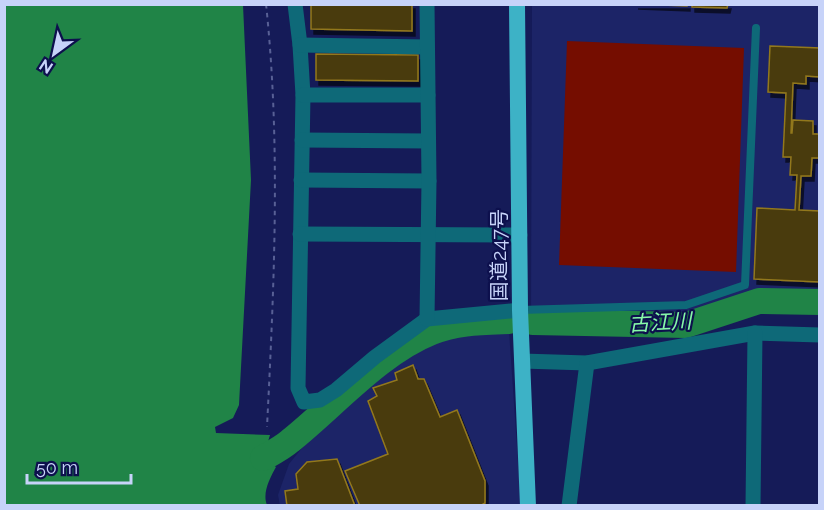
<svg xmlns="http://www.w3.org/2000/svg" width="824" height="510" font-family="Raleway,'Noto Sans JP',sans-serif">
  <defs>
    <filter id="shadow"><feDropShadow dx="3" dy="5" stdDeviation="0" flood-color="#0009"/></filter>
  </defs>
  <rect width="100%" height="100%" fill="#151b58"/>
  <g fill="#1c2467">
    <path d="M532 5H819V292L754 291 689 314 531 318Z"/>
    <path d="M467 330 509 331 521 505 280 506 278 495 289 464 320 426 398 358 431 340Z"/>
  </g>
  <path fill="#750d00" d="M567 41 744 48 736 272 559 265Z"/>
  <path fill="#208447" d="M4 5H243L251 180 239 405 233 418 215 427 216 433 270 435 263 458 276 467C270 478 262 493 267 505H5Z"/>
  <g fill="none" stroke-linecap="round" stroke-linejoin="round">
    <g stroke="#208447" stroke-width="26">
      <path d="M533 322 686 325 759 301 820 302"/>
      <path d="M263 458C272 453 282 448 290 441 334 406 379 353 432 332 456 322 482 322 509 321"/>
    </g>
  </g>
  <g fill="#483a0c" stroke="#92781d" stroke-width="1.5" filter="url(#shadow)">
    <path d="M311 4H412V31L311 29Z"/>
    <path d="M635 4H687V6Z"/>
    <path d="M692 4H728L727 8 692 7Z"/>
    <path d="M770 46 820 48V77L806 76V84L793 83 791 133H792L793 120 813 121V134H820V158H812L811 176H801L799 210 820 211V282L754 279 757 208 795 210 797 175H790L791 157H783L786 93 768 92Z"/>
    <path d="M316 54 418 55V81L316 80Z"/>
    <path d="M413 365 418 379H424L440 417 457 410 485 481V503L480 506H360L345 471 388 454 368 401 377 396 373 388 397 380 395 373Z"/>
    <path d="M337 459 355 506H287L285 491 298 489 296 474 307 462Z"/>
  </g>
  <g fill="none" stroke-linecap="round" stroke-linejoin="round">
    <path stroke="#586095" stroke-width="2" stroke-dasharray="4.5 4.5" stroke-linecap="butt" d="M266 4C281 145 274 286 267 427"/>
    <path stroke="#0e6978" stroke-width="8" d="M520 310 686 305 745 285 756 28"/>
    <g stroke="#0e6978" stroke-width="15">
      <path d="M295 4 300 45 303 95 298 388 304 402 320 400 336 390 375 357 427 319 520 310"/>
      <path d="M300 45 427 47"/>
      <path d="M303 95H428"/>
      <path d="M302 140 428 141"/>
      <path d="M301 180 429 181"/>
      <path d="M300 234 520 235"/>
      <path d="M427 319 429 181 427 4"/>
      <path d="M522 361 587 363 755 333 820 335"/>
      <path d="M569 506 587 363"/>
      <path d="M753 506 755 333"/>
    </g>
    <path stroke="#3db2c6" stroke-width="16" d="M517 4 520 310 528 506"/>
  </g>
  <g text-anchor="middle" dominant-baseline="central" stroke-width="4.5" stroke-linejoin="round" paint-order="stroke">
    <g font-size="20" fill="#c7d3f9" stroke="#0d104d">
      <text transform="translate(499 255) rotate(-90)">国道247号</text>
    </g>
    <g font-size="21" font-style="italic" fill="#87f9a8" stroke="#0d104d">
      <text transform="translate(660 322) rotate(-3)">古江川</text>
    </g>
  </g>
  <rect width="824" height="510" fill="none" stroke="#c7d3f9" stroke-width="12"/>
  <g transform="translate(54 54) rotate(213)" stroke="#0d104d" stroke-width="4.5" paint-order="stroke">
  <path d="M0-4.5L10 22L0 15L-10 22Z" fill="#c7d3f9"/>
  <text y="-9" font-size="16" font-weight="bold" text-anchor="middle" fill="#c7d3f9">N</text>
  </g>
  <path d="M27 474v9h104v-9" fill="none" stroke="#c7d3f9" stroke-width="3"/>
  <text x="36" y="474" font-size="18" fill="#c7d3f9" stroke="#0d104d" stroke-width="4.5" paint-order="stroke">50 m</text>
</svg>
